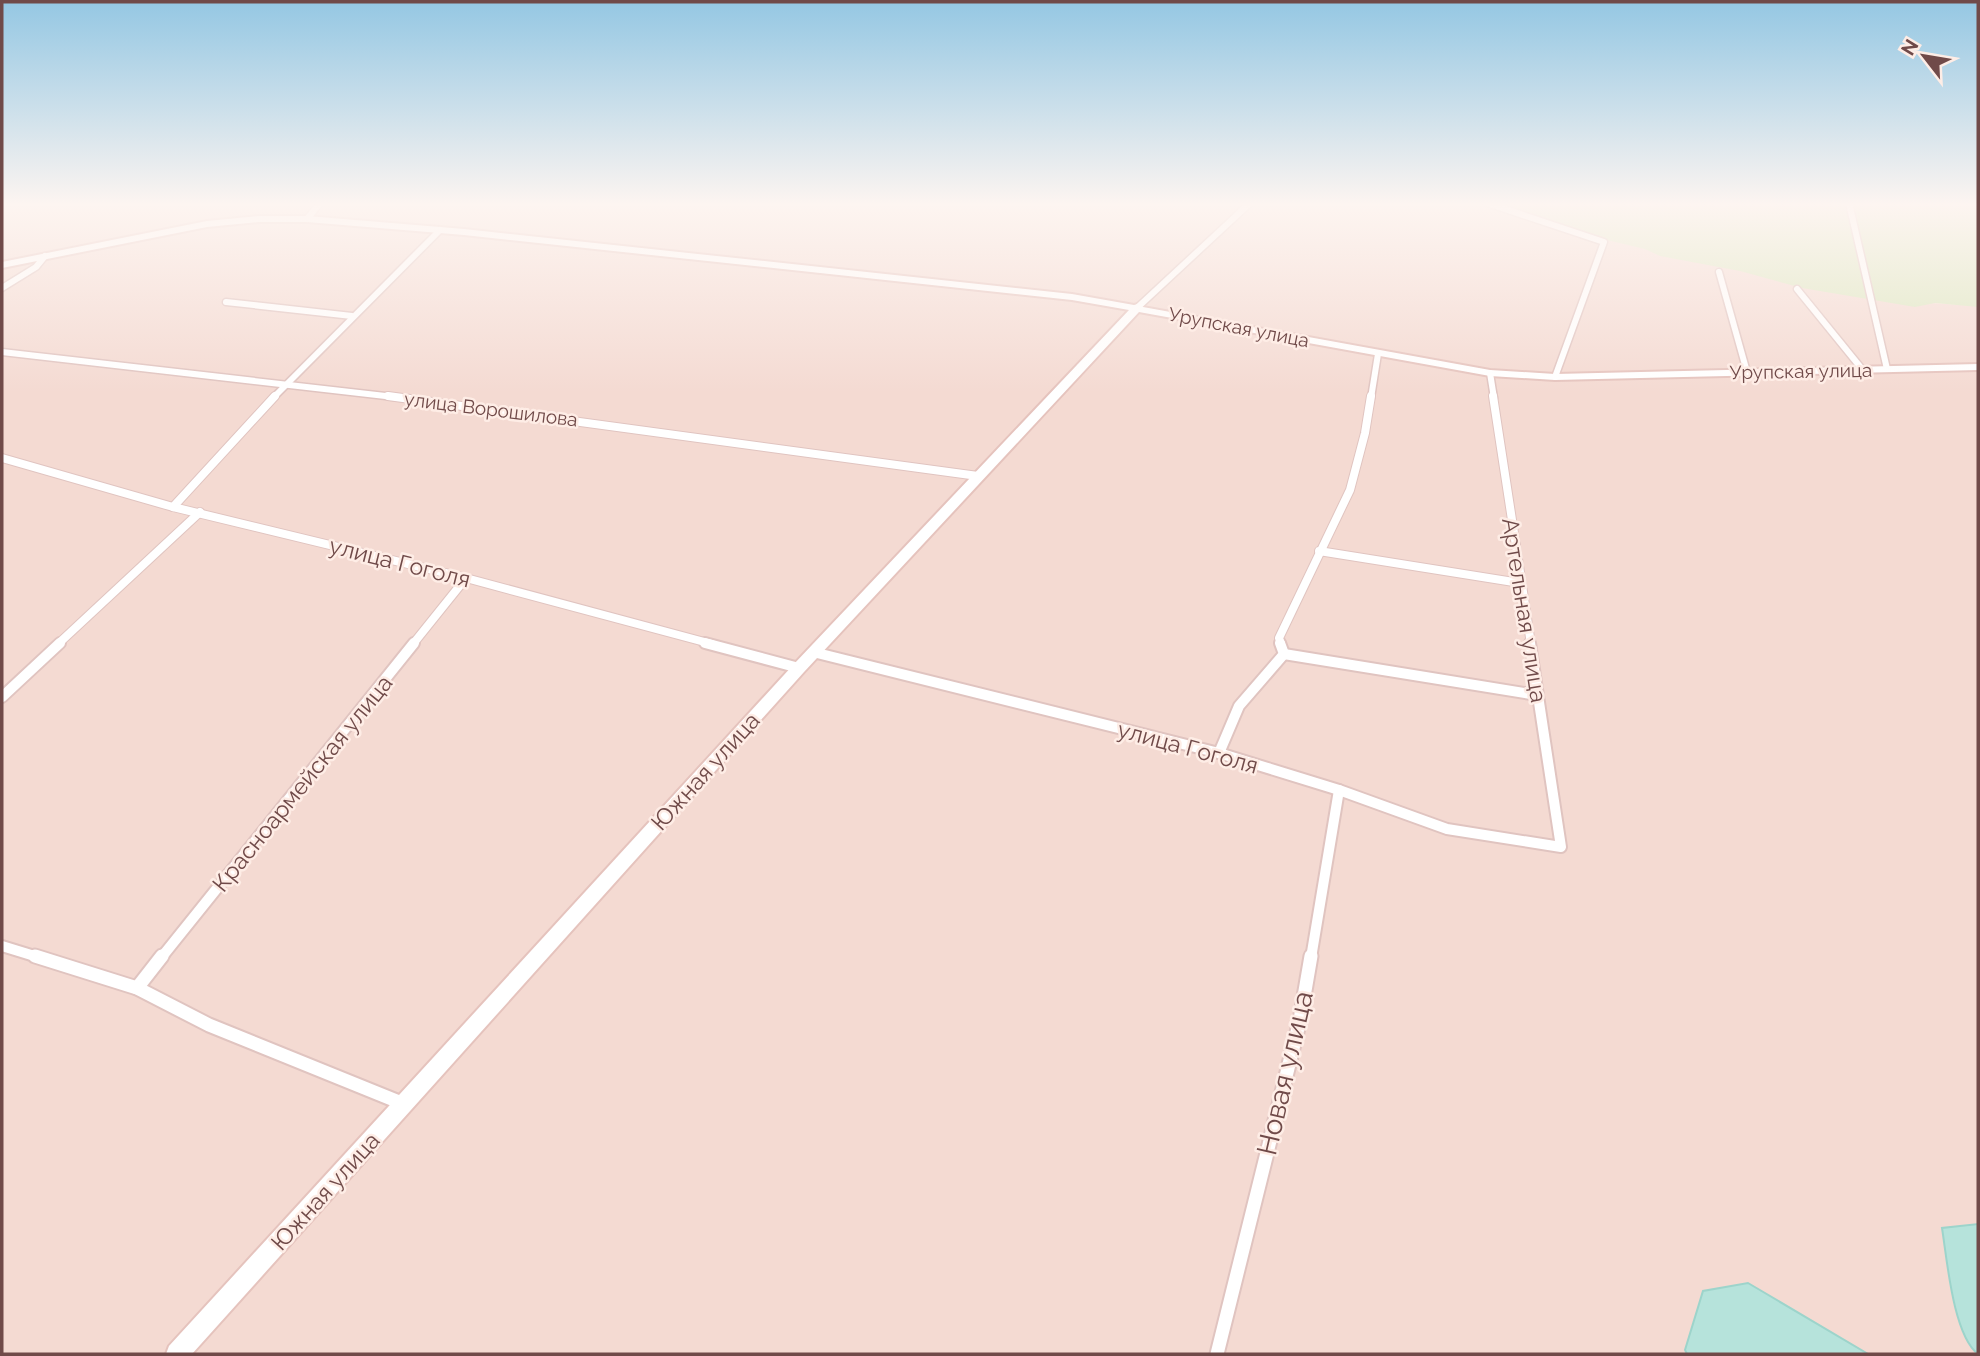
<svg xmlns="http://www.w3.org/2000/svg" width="1980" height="1356" font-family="Raleway,sans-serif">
  <rect width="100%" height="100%" fill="#fbe8e0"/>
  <path fill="#f4dad2" d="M2 203H1509L1914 302 1978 306V1354H2Z"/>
  <path fill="#dce7c0" d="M1494 203H1978V307L1935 303 1915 307 1802 288 1740 271 1660 256 1645 249 1607 240Z"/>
  <g fill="#b6e3db" stroke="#9dd4cb" stroke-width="2">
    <path d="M1978 1224V1354C1953 1335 1947 1259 1942 1228Z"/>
    <path d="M1748 1283 1868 1354H1687L1685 1350 1703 1291Z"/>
  </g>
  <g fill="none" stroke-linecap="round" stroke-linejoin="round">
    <defs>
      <g id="street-far3">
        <path d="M1487 203 1604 242 1555 377"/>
        <path d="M1849 203 1887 369"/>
        <path d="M307 219 320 203"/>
        <path d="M1719 272 1747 372"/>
        <path d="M2 288 36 267 45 256"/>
        <path d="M1797 289 1862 369"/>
        <path d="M226 302 352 316"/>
        <path d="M1138 307 1250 203"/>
        <path d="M2 352 403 398"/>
        <path d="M1490 373 1494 398"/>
        <path d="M273 398 440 230"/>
        <path d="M1371 398 1378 354"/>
      </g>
      <g id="street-far2">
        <path d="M388 396 978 476"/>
        <path d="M1493 396 1531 644"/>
        <path d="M2 458 173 507 466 578 712 644"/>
        <path d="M173 507 275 396"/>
        <path d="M1319 551 1520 583"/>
        <path d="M58 644 200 512"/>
        <path d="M413 644 466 578"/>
        <path d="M1281 644 1279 638 1350 490 1365 433 1371 396"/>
      </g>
      <g id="street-far1">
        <path d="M705 643 799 668"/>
        <path d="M813 652 1219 753 1339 790 1447 829 1561 847 1530 643"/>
        <path d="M1284 654 1537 695"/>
        <path d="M2 697 60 643"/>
        <path d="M1219 753 1239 706 1284 654 1280 643"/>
        <path d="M2 946 41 958"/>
        <path d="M161 958 414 643"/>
        <path d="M1311 958 1339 790"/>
      </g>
      <g id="street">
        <path d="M35 956 137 988 209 1025 404 1104"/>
        <path d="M137 988 162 956"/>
        <path d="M1217 1354 1300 1020 1311 956"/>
      </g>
      <path id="secondary" d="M259 216H307L464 229 1072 294 1134 305 1138 304 1143 307 1490 370 1555 374 1978 364V370L1555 380 1490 376 1139 312 804 672 192 1354H166L169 1346 794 664 1129 310 1072 300 464 235 307 222H259L207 227 2 268V262L207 221Z"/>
    </defs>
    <use href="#street-far3" stroke="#e0c4c0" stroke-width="9"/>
    <use href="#street-far2" stroke="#e0c4c0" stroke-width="10"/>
    <use href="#street-far1" stroke="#e0c4c0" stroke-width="14"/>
    <use href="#street" stroke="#e0c4c0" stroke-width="17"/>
    <use href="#secondary" stroke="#e5c3bd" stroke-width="4"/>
    <use href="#street-far3" stroke="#fff" stroke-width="6"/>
    <use href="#street-far2" stroke="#fff" stroke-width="8"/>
    <use href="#street-far1" stroke="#fff" stroke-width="10"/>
    <use href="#street" stroke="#fff" stroke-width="13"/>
    <use href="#secondary" fill="#fff" fill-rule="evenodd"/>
  </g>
  <linearGradient id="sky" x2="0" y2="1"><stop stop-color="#94c7e3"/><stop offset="0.52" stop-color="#fdf5f1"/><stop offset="1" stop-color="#fdf5f1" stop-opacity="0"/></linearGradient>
  <rect width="1980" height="393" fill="url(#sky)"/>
  <g text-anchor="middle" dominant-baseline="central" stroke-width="5" stroke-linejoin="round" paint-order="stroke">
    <g font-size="19" fill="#704a49" stroke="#feede6">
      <text transform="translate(1239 327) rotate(11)">Урупская улица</text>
      <text transform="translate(1801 371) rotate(-1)">Урупская улица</text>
      <text transform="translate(491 409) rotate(7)">улица Ворошилова</text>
    </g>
    <g font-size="23" fill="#704a49" stroke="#feede6">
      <text transform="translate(400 562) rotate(14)">улица Гоголя</text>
      <text transform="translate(1525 610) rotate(81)">Артельная улица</text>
      <text transform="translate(1188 747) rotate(15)">улица Гоголя</text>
      <text transform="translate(705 771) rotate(-48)">Южная улица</text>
      <text transform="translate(302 783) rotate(-51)">Красноармейская улица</text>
      <text transform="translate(325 1191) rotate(-48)">Южная улица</text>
    </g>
    <g font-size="28" fill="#704a49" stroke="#feede6">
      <text transform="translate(1285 1073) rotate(-77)">Новая улица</text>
    </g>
  </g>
  <rect width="1980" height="1356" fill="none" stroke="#704a49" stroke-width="7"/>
  <g transform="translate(1924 56) rotate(301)" stroke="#feede6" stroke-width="5" paint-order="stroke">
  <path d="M0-5L12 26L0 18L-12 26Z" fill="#704a49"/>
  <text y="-10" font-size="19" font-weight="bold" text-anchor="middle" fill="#704a49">N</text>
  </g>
</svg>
